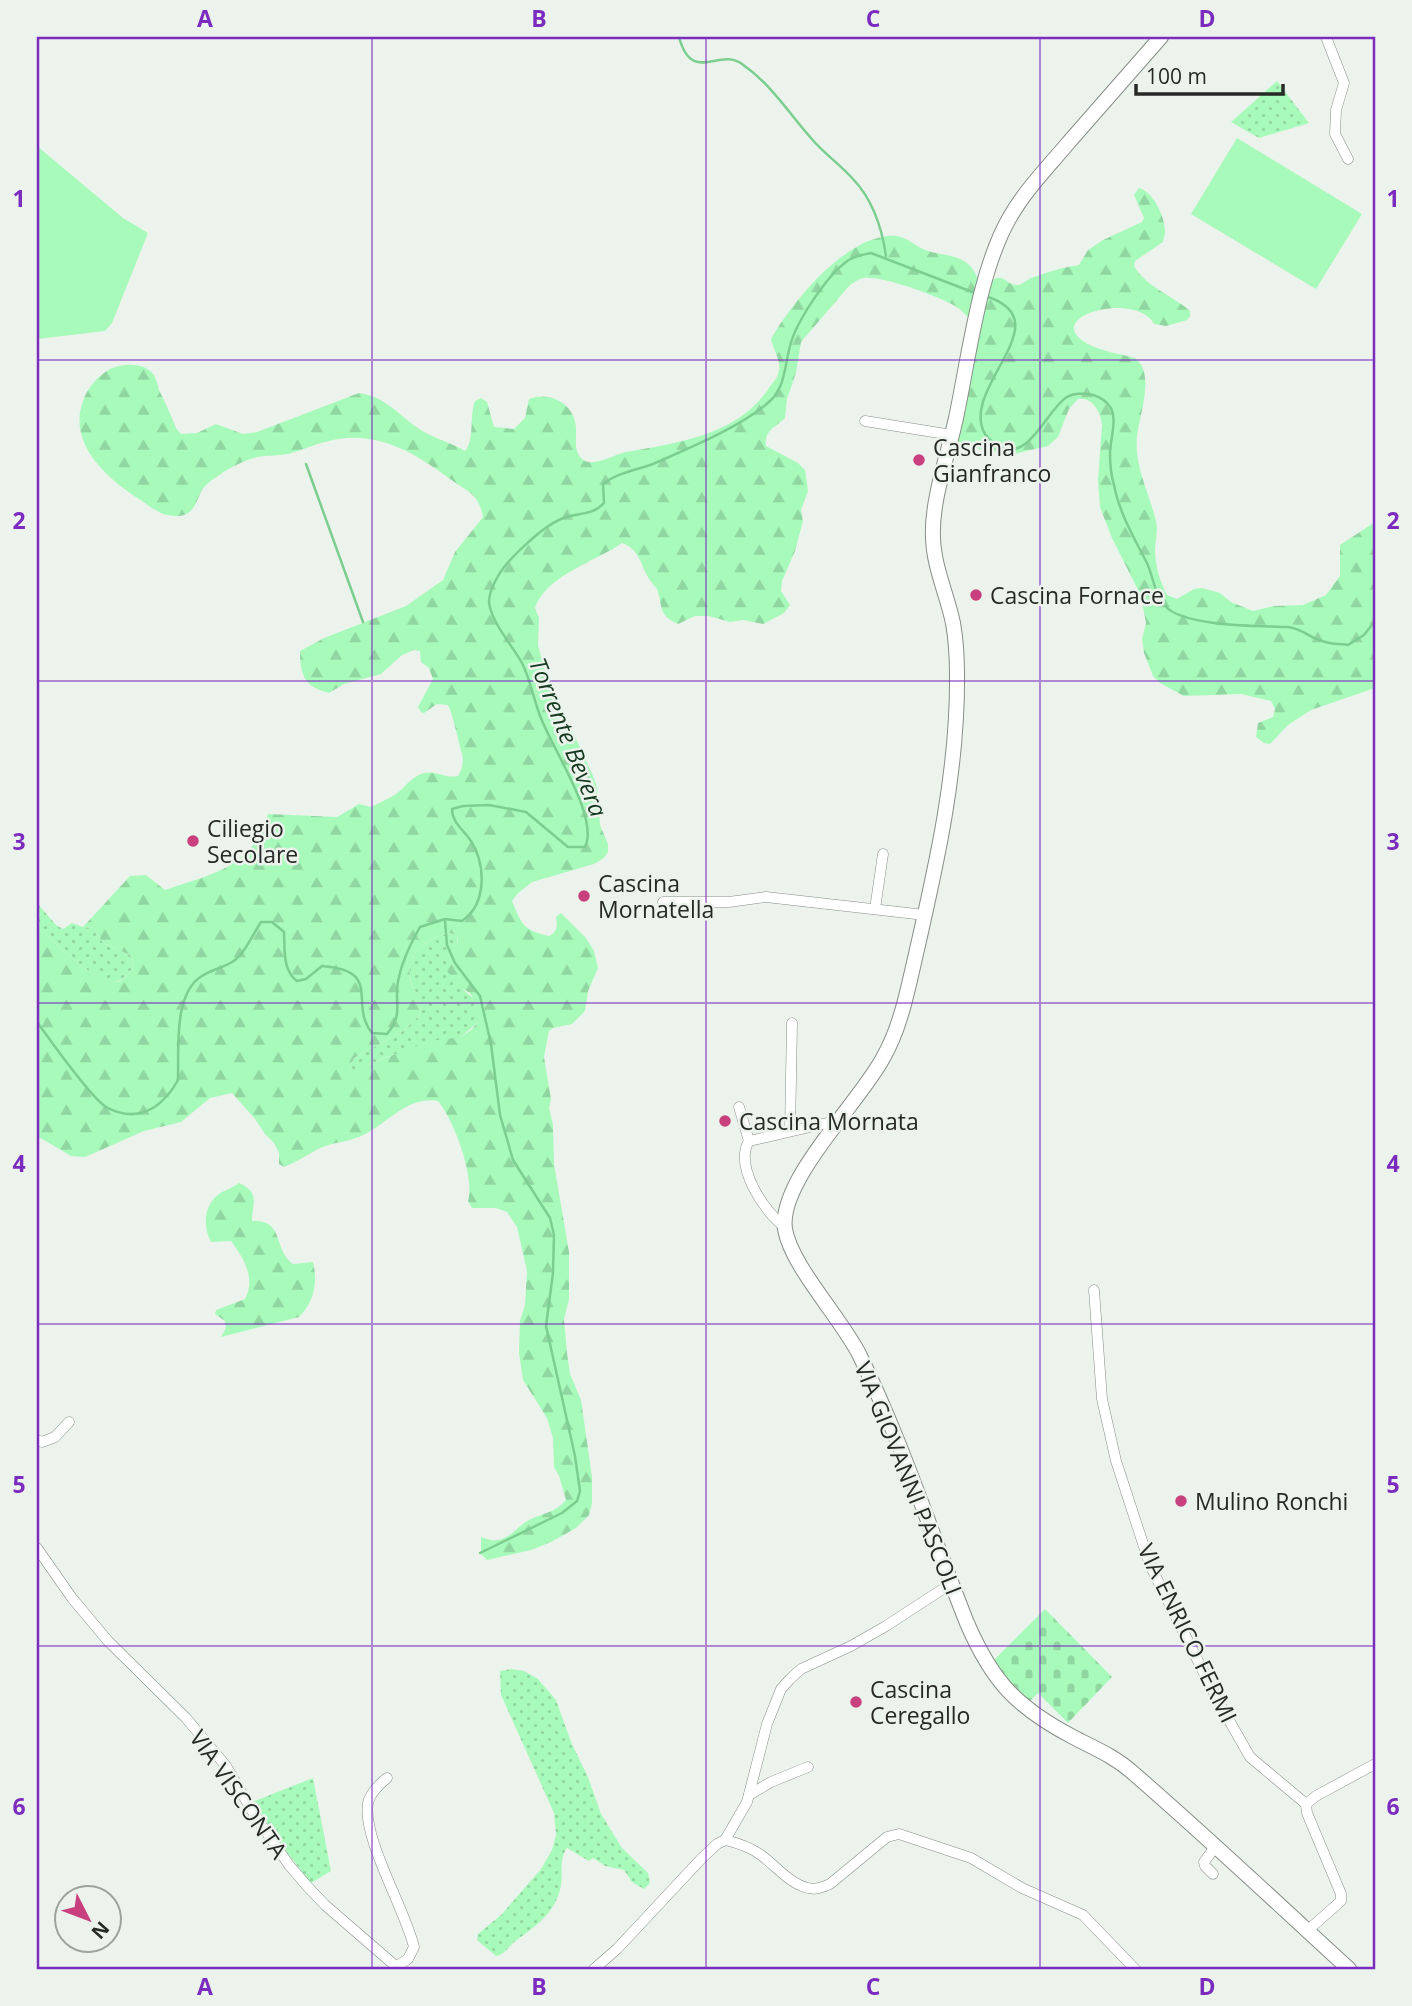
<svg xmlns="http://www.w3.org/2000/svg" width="1412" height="2006" font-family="'Open Sans',sans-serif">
  <defs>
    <pattern id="grass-dots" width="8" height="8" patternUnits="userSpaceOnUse" patternTransform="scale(1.75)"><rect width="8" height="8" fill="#a8faba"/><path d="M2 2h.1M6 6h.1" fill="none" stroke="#90d6a0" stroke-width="1.8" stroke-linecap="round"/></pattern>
    <pattern id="forest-firs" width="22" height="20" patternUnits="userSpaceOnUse" patternTransform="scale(1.75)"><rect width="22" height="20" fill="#a8faba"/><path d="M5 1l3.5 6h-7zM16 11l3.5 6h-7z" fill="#90d6a0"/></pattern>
    <pattern id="cemetery-stones" width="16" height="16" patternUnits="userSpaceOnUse" patternTransform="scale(1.75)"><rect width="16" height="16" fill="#a8faba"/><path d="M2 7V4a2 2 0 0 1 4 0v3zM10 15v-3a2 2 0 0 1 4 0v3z" fill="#90d6a0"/></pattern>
  </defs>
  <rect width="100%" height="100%" fill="#ecf3ed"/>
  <g fill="url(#grass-dots)">
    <path d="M1277 81 1309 123 1259 138 1231 122Z"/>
    <path d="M37 903 56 925 63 929 72 923 83 927 94 928 103 943 132 956 133 968C128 974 123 981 115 982 94 983 54 941 37 926Z"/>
    <path d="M450 933 457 935 458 946 446 958C450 966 454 976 459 984 469 999 483 997 478 1022L460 1038 387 1057 354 1071 350 1067 354 1058 403 1031 421 1014C420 1009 420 1002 419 997 417 992 412 988 411 982 404 954 425 938 450 933Z"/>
    <path d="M511 1669 524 1671 538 1679 556 1700 571 1742 588 1777 601 1814 622 1848 648 1873 650 1883 644 1889 632 1882 624 1870 605 1866 593 1858 589 1861 567 1848C559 1858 563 1873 561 1885 556 1914 534 1927 513 1943 507 1949 504 1954 496 1956L477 1940 478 1934 501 1915 541 1869 552 1850 556 1835 554 1813 501 1695 500 1671Z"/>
    <path d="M313 1778 331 1871 311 1883 278 1841 252 1802Z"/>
  </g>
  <g fill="url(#forest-firs)" fill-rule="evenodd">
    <path d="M1139 188C1153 191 1165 217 1165 231 1166 232 1163 240 1163 242L1135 261 1134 266C1146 287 1172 295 1190 311V316L1187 320 1166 326 1154 324C1136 290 1038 317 1088 344 1101 351 1120 354 1135 358 1156 373 1139 416 1137 436 1134 466 1149 492 1156 521 1158 529 1156 539 1155 548 1155 564 1159 580 1167 595L1177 599 1194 589 1202 588 1220 593 1231 602 1253 611 1274 606 1303 605 1326 595 1340 576V545L1375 522V688L1311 710 1288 725 1270 744 1264 743 1256 737 1258 723 1273 717 1275 709 1271 701 1241 694 1184 696 1160 683 1153 676 1144 653 1142 639 1146 623 1141 596 1112 538 1100 507 1098 481 1102 425C1101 412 1092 397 1078 399L1069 409 1058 437 1048 446 1009 455 962 445 955 438 974 325C969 318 963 311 955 306 938 296 883 276 864 278 858 279 854 282 849 286L801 342 796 373 787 399 785 418C775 428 764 430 766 446L798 463 805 470 808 491 801 510 803 521 795 551 782 581 781 591 790 605 784 613 763 624 743 620 730 622 709 616H695L678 624C659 615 663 610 658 592 656 585 656 589 652 583 640 568 642 550 622 543 595 562 546 575 535 608L539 618 538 645 544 668 593 776 597 787 600 825 608 844V852L604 858 594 864 532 882 517 894 512 901C522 925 523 930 549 936 557 932 558 926 556 917L561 913 586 938 594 951 598 968 588 991 585 1011 572 1024 553 1028 549 1031 544 1057 551 1099 549 1108 553 1125 554 1164 569 1252V1299L564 1319 567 1353 570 1374 581 1400 592 1477V1503L589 1515 576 1528 551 1542 531 1550 487 1560 481 1554V1537C507 1548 511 1529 531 1519 544 1513 556 1512 566 1500L559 1476 554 1467 553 1438 547 1418 523 1380 519 1353 520 1321 525 1305 527 1271 517 1227 507 1212 496 1208H472L468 1201C475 1177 454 1120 438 1101 408 1096 389 1122 365 1134 351 1142 332 1142 318 1149 307 1155 296 1162 284 1167L279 1164V1153L274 1143 265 1134 255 1119 232 1093 210 1098 181 1122 144 1131 85 1157 71 1156 37 1136V926C54 941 93 982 115 982 123 982 128 974 133 968L132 956 103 943 94 928 83 927 130 876 146 875 165 890C213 873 251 869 268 814L337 817 359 804 371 807C381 802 393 797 401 790 408 783 414 776 424 773 436 770 447 779 458 776 462 770 464 761 462 754 459 744 452 711 448 705L437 704 424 713 421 712 418 707 433 679 429 668 421 662 420 651 414 650 402 655 381 674 344 684 329 693C305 687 300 676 300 651L324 638 406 606 443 580 455 552 483 517C479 494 468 492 450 479 415 453 376 429 329 441 315 444 302 450 288 454 278 456 267 455 257 457 239 462 220 473 206 485 195 496 198 517 175 516 162 516 152 508 142 501 108 480 67 444 83 401 87 388 98 376 110 369 122 363 145 362 154 375 156 379 158 385 159 390 165 402 171 415 176 428L181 434 197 433 216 424 243 434 257 432 359 393C390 397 404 423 430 435 442 441 454 444 465 451 475 440 469 416 475 401L481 398 487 402 494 427 514 429 525 418 529 399C549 391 574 403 576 427 577 438 572 454 585 461 597 466 615 454 626 452 677 443 738 435 769 388 773 382 778 378 779 370 781 361 773 349 771 339 792 302 843 240 888 236 903 234 911 243 923 249 938 256 955 253 968 264 974 269 976 276 980 282L988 284C1004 269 1005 286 1018 285 1024 284 1028 278 1034 277 1048 272 1064 267 1079 265L1088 250 1103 240 1142 222 1144 218 1134 195ZM450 933 457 935C461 946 453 950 446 958V970L460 987 470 993 478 1007V1022L471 1030 460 1038 437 1040 425 1043 354 1070 350 1067 354 1058 403 1031 421 1014C420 1009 420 1002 419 997 417 992 412 988 411 983 404 954 425 938 450 933Z"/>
    <path d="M239 1183C261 1193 252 1203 252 1221 285 1219 273 1250 293 1264L313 1262C318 1283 314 1302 299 1317L221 1337 226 1328 225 1321 215 1314 216 1310 245 1299C256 1278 244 1259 231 1241L211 1242C203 1227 203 1206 219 1194 225 1190 233 1188 239 1183Z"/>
  </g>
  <path fill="url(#cemetery-stones)" d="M1045 1609 1112 1677 1068 1723 1038 1693 1029 1702 1009 1681 994 1660Z"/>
  <g fill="#a8faba">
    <path d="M1237 138 1362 214 1316 289 1191 214Z"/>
    <path d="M37 146 123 218 148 233 112 323 105 331 37 339Z"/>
  </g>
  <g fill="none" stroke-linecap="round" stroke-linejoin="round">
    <g stroke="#7bce8f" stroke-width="2.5">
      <path d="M679 37C692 85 719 47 742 64 771 84 788 112 811 138 823 153 840 164 853 179 873 200 882 228 886 256"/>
      <path d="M985 296C1065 320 958 388 985 434 989 440 994 444 1000 447 1029 462 1048 408 1067 397 1074 393 1085 393 1093 395 1100 397 1106 401 1110 407 1118 418 1110 440 1110 454 1110 464 1111 475 1114 485 1119 512 1134 538 1147 563 1153 576 1155 596 1165 606 1184 627 1260 626 1288 627 1301 628 1310 638 1322 641 1330 644 1340 644 1348 645L1364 635 1375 621"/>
      <path d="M306 464 363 622"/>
      <path d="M445 921 447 945 455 963 480 996 491 1044 500 1115 513 1160 550 1218 554 1235 553 1273 546 1326 575 1456 580 1491 577 1501 562 1513 480 1553"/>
      <path d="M37 1022C51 1041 89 1096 106 1107 122 1116 137 1117 153 1108 164 1101 172 1091 178 1080 179 1050 173 993 202 976 211 970 222 968 232 962 244 955 253 934 261 922H272L284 932C285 948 282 970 297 981L306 979 322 966C384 971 348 1003 372 1033L387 1034C404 1014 394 1004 398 981 402 961 410 945 420 927L445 919 462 921C487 904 486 865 471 841 464 830 452 823 452 809L463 806 489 805 526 812 568 847H585C600 817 549 744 539 713 533 696 530 679 522 663 512 645 491 622 489 602 489 593 494 583 498 576 508 559 542 527 561 519 576 512 591 517 604 503L603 484C617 473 636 470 653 464 687 449 744 426 771 400 785 387 785 364 790 346 796 322 826 277 846 262 853 256 862 255 871 253L975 293"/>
    </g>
    <defs>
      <g id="street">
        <path d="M1326 37 1344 83 1336 110 1335 134 1348 159"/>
        <path d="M865 421 952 435"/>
        <path d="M663 902H729L766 897 925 915"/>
        <path d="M875 909 883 854"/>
        <path d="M739 1107 749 1141"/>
        <path d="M790 1130 792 1023"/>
        <path d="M785 1227C764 1212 734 1166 749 1141L840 1120"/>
        <path d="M1094 1290 1102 1399 1116 1461 1150 1565 1218 1701 1250 1757 1306 1804 1307 1813 1341 1894V1901L1307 1931"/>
        <path d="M37 1440 42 1442 55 1437 69 1422"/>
        <path d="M37 1548 72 1598 108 1641 186 1718 226 1766 254 1814 289 1865 307 1886 325 1905 399 1969"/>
        <path d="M387 1778C379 1784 370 1794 368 1803 362 1838 405 1909 414 1947L408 1959 396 1967"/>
        <path d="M749 1795 771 1782 808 1767"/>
        <path d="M1306 1804 1316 1796 1375 1764"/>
        <path d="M725 1840C738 1843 750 1847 761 1855 776 1866 790 1884 808 1888 816 1890 823 1887 830 1884L887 1837 899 1834 971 1858 1022 1888 1083 1915 1135 1969"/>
        <path d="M725 1840 747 1802 767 1724 781 1689 790 1679 801 1669 851 1646 886 1626 952 1583"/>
        <path d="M1213 1874 1205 1866 1204 1862 1215 1847"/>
        <path d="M594 1969 617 1949 702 1858 717 1844 725 1840"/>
      </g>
      <path id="secondary" d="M1161 37C1130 72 1100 107 1069 142 1049 166 1026 189 1010 217 979 270 969 357 956 418 948 455 931 501 933 538 934 568 947 594 953 623 956 640 957 658 957 675 958 774 935 871 913 967 906 998 899 1030 883 1058 859 1103 778 1181 785 1229 791 1266 842 1319 860 1356 902 1442 931 1533 967 1623 992 1681 1016 1707 1073 1737 1094 1748 1114 1756 1132 1772 1206 1836 1277 1903 1349 1969"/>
    </defs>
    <use href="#street" stroke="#878e88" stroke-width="11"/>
    <use href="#secondary" stroke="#878e88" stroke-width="16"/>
    <use href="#street" stroke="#fff" stroke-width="10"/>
    <use href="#secondary" stroke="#fff" stroke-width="14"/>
  </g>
  <path fill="none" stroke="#7b2cbf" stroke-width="2" stroke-opacity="0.55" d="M372 37V1969M706 37V1969M1040 37V1969M37 360H1375M37 681H1375M37 1003H1375M37 1324H1375M37 1646H1375"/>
  <g fill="#c8407e" stroke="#ecf3ed" stroke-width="2.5">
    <circle cx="919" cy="460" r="7"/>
    <circle cx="976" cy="595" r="7"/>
    <circle cx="193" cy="841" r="7"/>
    <circle cx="584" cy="896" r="7"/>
    <circle cx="725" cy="1121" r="7"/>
    <circle cx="1181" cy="1501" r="7"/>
    <circle cx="856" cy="1702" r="7"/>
  </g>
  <g text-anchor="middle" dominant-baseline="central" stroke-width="5" stroke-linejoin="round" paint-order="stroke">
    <g font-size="23" fill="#262926" stroke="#ecf3ed" text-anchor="start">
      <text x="933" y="447">Cascina<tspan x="933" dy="26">Gianfranco</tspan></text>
      <text x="990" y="595">Cascina Fornace</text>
      <text x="207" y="828">Ciliegio<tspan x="207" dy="26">Secolare</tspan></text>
      <text x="598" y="883">Cascina<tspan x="598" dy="26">Mornatella</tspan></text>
      <text x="739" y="1121">Cascina Mornata</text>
      <text x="1195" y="1501">Mulino Ronchi</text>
      <text x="870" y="1689">Cascina<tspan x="870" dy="26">Ceregallo</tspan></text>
    </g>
    <g font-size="23" fill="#262926" stroke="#ecf3ed">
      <text transform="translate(909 1478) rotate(68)">VIA GIOVANNI PASCOLI</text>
      <text transform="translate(1188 1633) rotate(64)">VIA ENRICO FERMI</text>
      <text transform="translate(239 1794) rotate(55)">VIA VISCONTA</text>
    </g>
    <g font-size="24" font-style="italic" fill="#173920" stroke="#ecf3ed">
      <text transform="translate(569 737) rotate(68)">Torrente Bevera</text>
    </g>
  </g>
  <rect width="1412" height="2006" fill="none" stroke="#ecf3ed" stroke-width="77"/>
  <g transform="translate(88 1919) rotate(132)"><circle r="33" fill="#ecf3ed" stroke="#9da29d" stroke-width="2"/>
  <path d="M0-5L12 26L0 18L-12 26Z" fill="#c8407e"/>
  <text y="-10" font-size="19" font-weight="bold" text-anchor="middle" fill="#262926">N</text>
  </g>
  <path d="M1136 84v10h147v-10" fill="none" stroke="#262926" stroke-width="3.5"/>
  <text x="1146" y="84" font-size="21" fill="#262926" stroke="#ecf3ed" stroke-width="5" paint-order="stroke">100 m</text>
  <rect x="38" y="38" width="1336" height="1930" fill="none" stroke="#7b2cbf" stroke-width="2.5"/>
  <g font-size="23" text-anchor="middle" font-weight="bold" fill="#7b2cbf">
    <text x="205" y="27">A</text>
    <text x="539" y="27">B</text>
    <text x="873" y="27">C</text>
    <text x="1207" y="27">D</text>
    <text x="19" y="207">1</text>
    <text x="1393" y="207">1</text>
    <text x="19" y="529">2</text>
    <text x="1393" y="529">2</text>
    <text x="19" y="850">3</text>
    <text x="1393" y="850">3</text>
    <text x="19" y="1172">4</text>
    <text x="1393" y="1172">4</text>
    <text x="19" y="1493">5</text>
    <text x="1393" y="1493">5</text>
    <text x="19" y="1815">6</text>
    <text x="1393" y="1815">6</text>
    <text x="205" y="1995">A</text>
    <text x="539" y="1995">B</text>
    <text x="873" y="1995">C</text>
    <text x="1207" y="1995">D</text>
  </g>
</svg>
